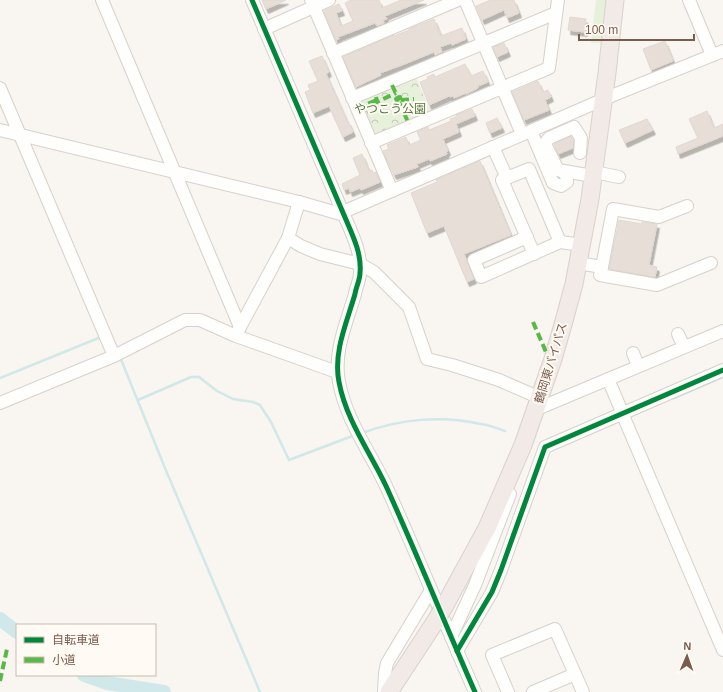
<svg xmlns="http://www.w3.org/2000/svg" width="723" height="692" font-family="Helvetica,'Noto Sans JP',sans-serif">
  <defs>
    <pattern id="forest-crowns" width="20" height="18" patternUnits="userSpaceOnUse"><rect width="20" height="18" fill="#e7f0db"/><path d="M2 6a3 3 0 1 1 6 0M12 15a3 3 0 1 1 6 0" fill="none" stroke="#c0c6b4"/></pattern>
    <filter id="shadow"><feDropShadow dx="2.5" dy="4.5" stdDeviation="0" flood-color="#0004"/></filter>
  </defs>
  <rect width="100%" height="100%" fill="#f9f5f0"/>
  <path fill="#e7f0db" d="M596 0H607L601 43H591Z"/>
  <path fill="url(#forest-crowns)" d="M415 75 432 115 379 137 371 135 358 104 360 98Z"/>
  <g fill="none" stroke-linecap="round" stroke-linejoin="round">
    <g stroke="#d0e8ea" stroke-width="2.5">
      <path d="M120 357 165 468 260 692"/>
      <path d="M0 378 101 337"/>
      <path d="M674 398 723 377"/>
      <path d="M138 400 191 377H199L217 391 233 399 253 402 260 405 271 422 289 460 355 435"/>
      <path d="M362 433C399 419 443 415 481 424 489 425 497 428 505 431"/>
    </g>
    <g stroke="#d0e8ea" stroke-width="14">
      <path d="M0 619 17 632"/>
      <path d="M84 675 107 683 164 692"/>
    </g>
  </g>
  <g fill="#e6ded7" stroke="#e2d8d2" filter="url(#shadow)">
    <path d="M262 0H286L266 9Z"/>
    <path d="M351 0H379L382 8 401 0H424L385 16 387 19 383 20 384 23 377 26 375 23 338 37 339 39 336 40 324 11 339 4 342 11 336 13 341 26 353 21 345 3Z"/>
    <path d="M491 0H514L519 13 507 18 504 10 482 20 476 6Z"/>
    <path d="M570 17 586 19 585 32 568 30Z"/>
    <path d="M434 19 441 36 462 28 466 39 452 45 451 43 440 47 442 52 435 55 434 52 402 65 380 73 381 75 356 87 343 57 394 35V36L409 30V29Z"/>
    <path d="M665 41 673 61 651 70 643 49Z"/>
    <path d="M504 43 508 52 497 57 493 47Z"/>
    <path d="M322 56 329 72 326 74 347 121H348L353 132 343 137 329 106 313 113 305 92 310 90 308 85 318 81 309 61Z"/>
    <path d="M465 64 471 76 483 71 488 82 478 86V88L466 94V93L454 98 453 96 450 97 449 96 429 105 420 82 428 79 427 77 434 74 435 77Z"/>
    <path d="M538 81 543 92 548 90 551 97 545 100 549 110 524 120 512 92Z"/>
    <path d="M472 109 475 116 456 124 459 132 443 139 448 151 446 152 447 154 430 161 429 159 417 164 418 167 394 175 383 151 389 149 387 145 406 137 409 145 421 140 417 132 428 127 429 130 439 126 451 121 450 119 456 117V115Z"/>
    <path d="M707 111 714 128 723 124V136L678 154 676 147 698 138 689 119Z"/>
    <path d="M497 118 502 128 490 133 486 123Z"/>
    <path d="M647 119 653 130 625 143 619 130Z"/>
    <path d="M571 136 573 140V148L558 154 554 144Z"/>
    <path d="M362 154 369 171 372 170 373 173 376 172 380 182 361 190 360 188 350 192 349 188 344 190 342 184 360 175 353 158Z"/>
    <path d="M480 161 511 235 464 254 474 279 467 282 444 226 427 233 411 193 437 182 436 180Z"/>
    <path d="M619 220 642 224V222L657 224 649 265 657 267 655 277 609 269Z"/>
  </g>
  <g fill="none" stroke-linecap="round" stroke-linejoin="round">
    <defs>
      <g id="minor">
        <path d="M102 0 240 327"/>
        <path d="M252 0 344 215C352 234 362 253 360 273 360 280 356 287 355 294 347 322 333 352 339 382 346 420 370 452 386 486 417 554 445 624 475 692"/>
        <path d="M311 0 392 191"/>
        <path d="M465 0 522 134"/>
        <path d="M689 0 712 55"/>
        <path d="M264 29 329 0"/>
        <path d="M333 53 458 0"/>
        <path d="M0 88 114 356"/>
        <path d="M352 98 556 13"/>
        <path d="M0 130 299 202 344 215"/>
        <path d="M531 131 553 183 561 186 567 182C568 178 566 175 563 172"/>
        <path d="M371 143 549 68 558 0"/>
        <path d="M493 147 507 178"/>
        <path d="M580 153 581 138 574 127 549 138 546 142V146L558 170 593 176"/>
        <path d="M594 172 619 177"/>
        <path d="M343 212 616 94 723 51"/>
        <path d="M527 237 474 260 481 277 560 242 582 245"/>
        <path d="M288 238 301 246 320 254 360 264 374 272 409 307 427 359 452 365 499 380 540 398"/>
        <path d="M534 254 502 180 529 169 560 242"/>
        <path d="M578 263 602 267 600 275 657 285 711 263"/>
        <path d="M602 267 613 209 659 217 687 206"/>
        <path d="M238 331 288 238 299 202"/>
        <path d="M678 334 684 347"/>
        <path d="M633 353 638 366"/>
        <path d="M608 379 622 412"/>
        <path d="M0 403 114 356 185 320H200L236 336 337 372"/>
        <path d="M537 409 723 331"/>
        <path d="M622 413 723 650"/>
        <path d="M451 637 475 585 510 494"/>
        <path d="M457 651 492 592 501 570 545 447 723 370"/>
        <path d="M384 692 385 673 387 663 431 590"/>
        <path d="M508 692 492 655 555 629 583 692"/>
        <path d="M533 692 575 674"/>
      </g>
      <g id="highway">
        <path d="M445 605 487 528 523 445 553 359 564 321 574 284 590 199 607 73 615 0"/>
        <path d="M389 692 437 619"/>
      </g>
    </defs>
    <use href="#minor" stroke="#d7d1cb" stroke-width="14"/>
    <use href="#highway" stroke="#dad1cc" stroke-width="19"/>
    <use href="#minor" stroke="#fefefd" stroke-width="12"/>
    <use href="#highway" stroke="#f2eae7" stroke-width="17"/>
    <defs>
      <path id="highway-bridge" d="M437 619 445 605"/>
    </defs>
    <use href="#highway-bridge" stroke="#dad1cc" stroke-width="19" stroke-linecap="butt"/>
    <use href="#highway-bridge" stroke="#f2eae7" stroke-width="17"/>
    <g stroke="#58b947" stroke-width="4" stroke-dasharray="8 4" stroke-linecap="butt">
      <path d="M392 85 398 98 400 97 401 101 398 102 396 99 398 98"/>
      <path d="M376 97 377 102 396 93"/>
      <path d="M401 100 414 99"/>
      <path d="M399 102 409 124"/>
      <path d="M360 109 366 107 365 105 377 100"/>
      <path d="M533 322 546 352"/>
      <path d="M0 681 7 649"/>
    </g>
    <defs>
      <g id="cycleway">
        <path d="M252 0 344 215C352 234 362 253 360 273 360 280 356 287 355 294 347 322 333 352 339 382 346 420 370 452 386 486 417 554 445 624 475 692"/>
        <path d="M457 651 492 592 501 570 545 447 723 370"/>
      </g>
    </defs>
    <use href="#cycleway" stroke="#fffaf3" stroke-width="8"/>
    <use href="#cycleway" stroke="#00873e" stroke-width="5"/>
  </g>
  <g text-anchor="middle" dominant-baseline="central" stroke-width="4" stroke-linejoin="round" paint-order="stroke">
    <g font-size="12" fill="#537a41" stroke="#fffaf3">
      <text x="390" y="109">やつこう公園</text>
    </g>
    <g font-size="12" fill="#7a5c4d" stroke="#fffaf3">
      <text transform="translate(551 363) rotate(-73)">鶴岡東バイパス</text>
    </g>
  </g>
  <rect x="16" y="624" width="140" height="52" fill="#fffaf3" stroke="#cabbb1"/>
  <rect x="24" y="637" width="20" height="6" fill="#00873e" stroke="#cabbb1"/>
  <text x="52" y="644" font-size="12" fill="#7a5c4d">自転車道</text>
  <rect x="24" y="657" width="20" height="6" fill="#58b947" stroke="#cabbb1"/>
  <text x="52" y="664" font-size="12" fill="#7a5c4d">小道</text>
  <g transform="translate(687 656) rotate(2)" stroke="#fffaf3" stroke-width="3" paint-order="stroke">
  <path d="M0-3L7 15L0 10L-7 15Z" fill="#7a5c4d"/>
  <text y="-6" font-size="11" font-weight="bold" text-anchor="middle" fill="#7a5c4d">N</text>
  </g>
  <path d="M579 34v6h115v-6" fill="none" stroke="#7a5c4d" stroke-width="2"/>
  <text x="585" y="34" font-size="12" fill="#7a5c4d" stroke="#fffaf3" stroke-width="3" paint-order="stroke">100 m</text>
</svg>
